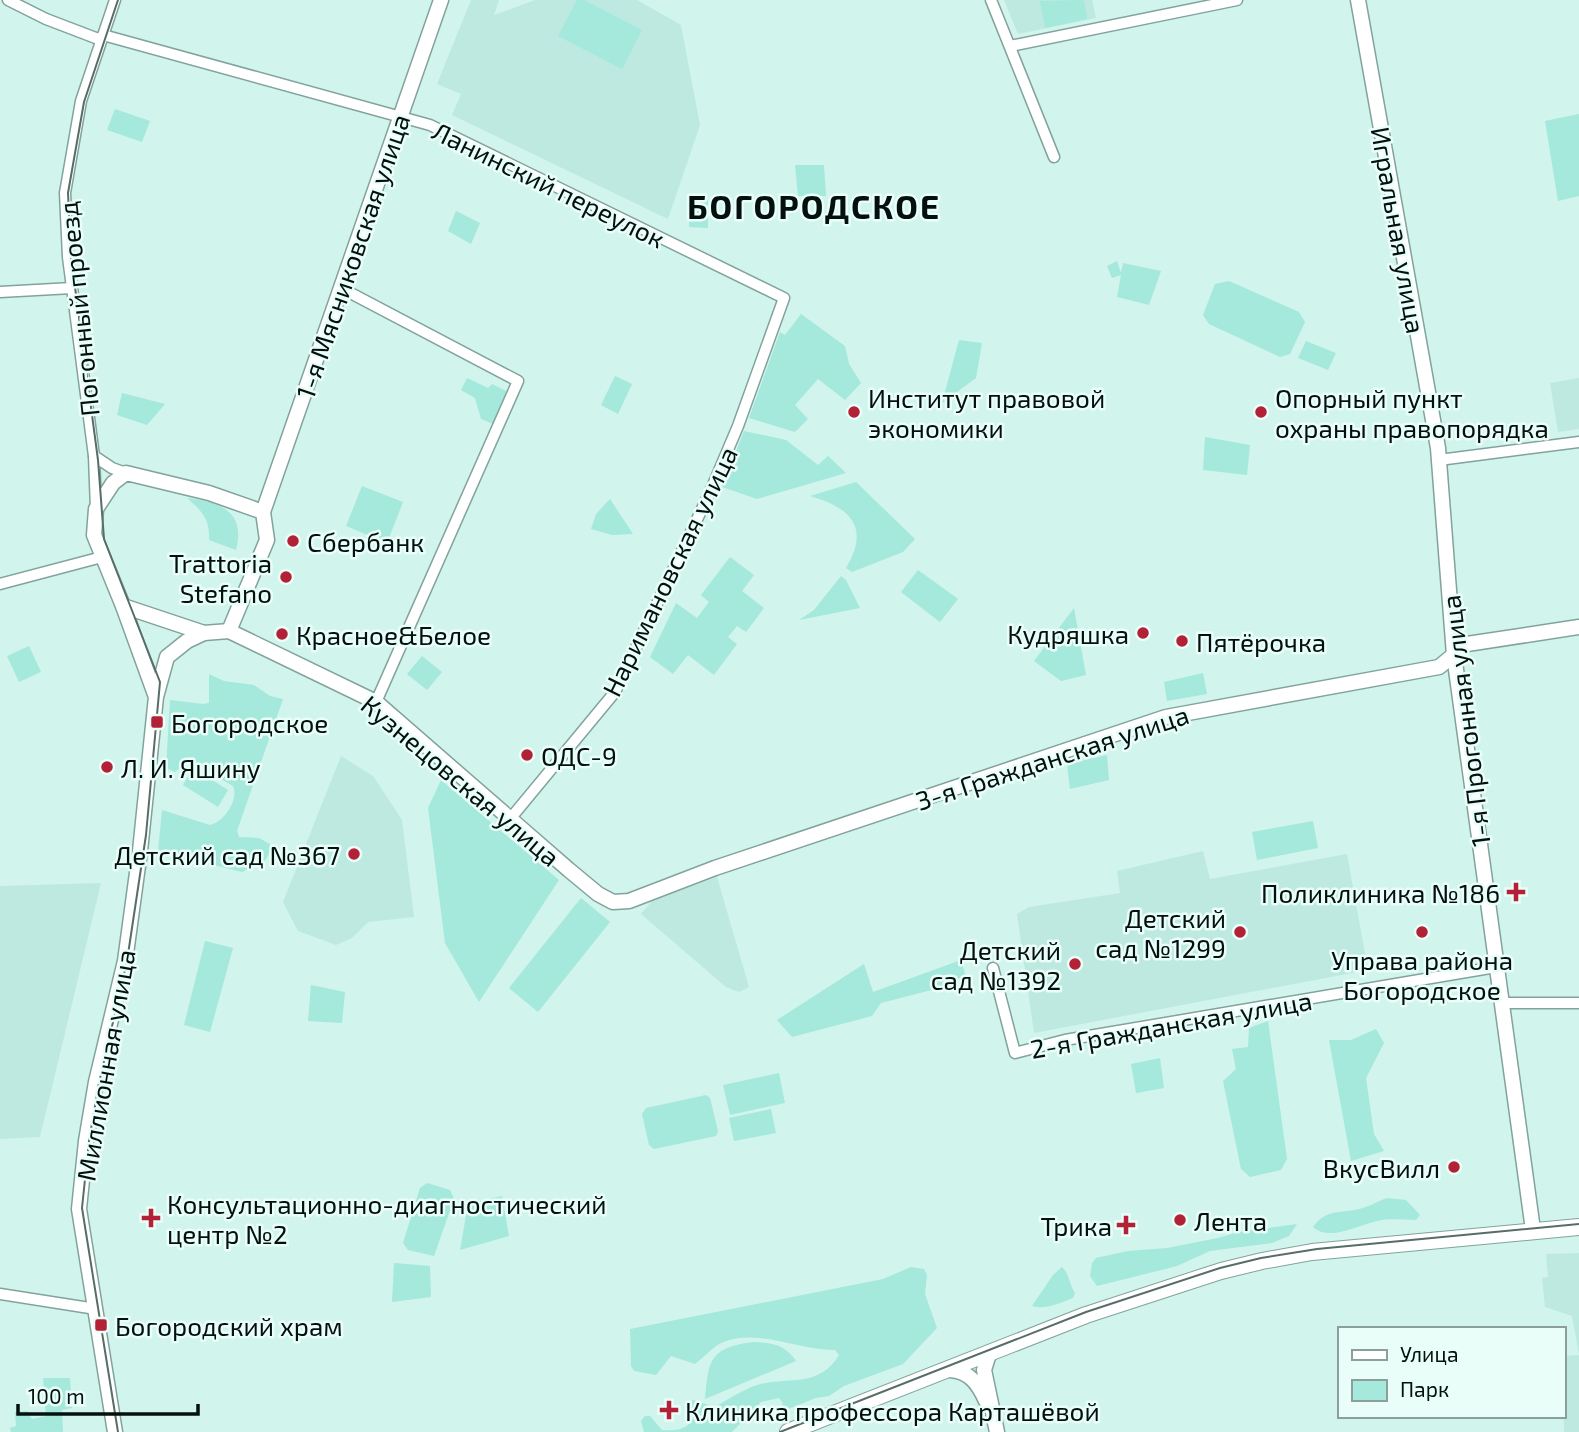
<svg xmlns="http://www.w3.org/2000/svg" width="1579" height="1432" font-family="'Exo 2',sans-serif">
  <rect width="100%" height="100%" fill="#d1f4ed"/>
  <g fill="#bde9e1">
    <path d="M471 0H499L494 15 535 0H637L681 25 700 125 668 219 452 115 461 94 437 84Z"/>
    <path d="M1004 0H1092L1096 18 1018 34Z"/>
    <path d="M1579 378V429L1558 432 1550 383Z"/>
    <path d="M341 756 373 776 402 820 414 917 368 922 352 938 336 945 298 931 283 902Z"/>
    <path d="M1203 851 1210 879 1347 854 1368 970 1034 1033 1017 914 1029 907 1120 893 1117 871Z"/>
    <path d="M717 877 749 987 739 992 726 987 641 914 652 901Z"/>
    <path d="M101 883 40 1137 0 1139V886Z"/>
    <path d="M1579 1253V1354L1572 1316 1545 1307 1542 1278 1548 1277 1546 1254Z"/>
    <path d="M1579 1355V1432H1564L1563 1356Z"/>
  </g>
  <g fill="#a5e8dc">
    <path d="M577 0H584L642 30 622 69 558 36Z"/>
    <path d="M1084 0 1087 19 1045 28 1040 1Z"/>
    <path d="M115 109 150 121 142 142 107 130Z"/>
    <path d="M1579 114V196L1558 201 1545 121Z"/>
    <path d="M795 165H824L826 196H798Z"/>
    <path d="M689 198 708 200V228L689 227Z"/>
    <path d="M456 211 480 223 471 244 448 231Z"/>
    <path d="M1117 261 1121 273 1123 263 1161 271 1149 305 1117 297 1121 275 1112 278 1107 266Z"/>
    <path d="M1229 281 1299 312 1305 322 1290 354 1280 357 1209 324 1203 315 1215 284Z"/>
    <path d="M801 314 845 346 849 364 861 383 845 400 818 379 795 405 808 419 795 432 749 418 780 332 785 335Z"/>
    <path d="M959 340 982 343 976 378 942 403Z"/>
    <path d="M1306 341 1336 353 1328 370 1298 358Z"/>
    <path d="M615 376 632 384 618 414 601 405Z"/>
    <path d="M467 378 488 388 492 384 508 392 493 424 481 419 475 398 461 390Z"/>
    <path d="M122 393 165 404 147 425 117 415Z"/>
    <path d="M744 431 786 440 818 465 828 456 846 473 757 499 722 487Z"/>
    <path d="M1205 437 1250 445 1247 475 1203 470Z"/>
    <path d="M856 482 915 539 903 552 852 572 846 568C870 528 852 508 810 496Z"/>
    <path d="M362 486 403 502 387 543 346 526Z"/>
    <path d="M187 498C220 502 246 511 236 550L209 540C210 519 202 511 187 498Z"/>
    <path d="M610 499 633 534 612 535 591 529 596 514Z"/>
    <path d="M730 557 754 575 742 591 764 608 746 632 737 626 728 637 737 644 714 675 688 655 673 674 650 657 676 603 697 618 709 602 701 595Z"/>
    <path d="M918 570 958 599 940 622 901 592Z"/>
    <path d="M841 576 846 580 860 608 799 620 814 610Z"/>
    <path d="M1074 608 1086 675 1061 681 1034 661Z"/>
    <path d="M29 646 41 672 19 682 7 656Z"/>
    <path d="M422 656 442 672 427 690 407 674Z"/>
    <path d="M1203 673 1207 694 1167 701 1164 682Z"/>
    <path d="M209 674 224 681 254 685 270 696 283 699 237 831 239 837 259 838 270 844C271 855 266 858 260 867L254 866 242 872 158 851 162 810 210 825C224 822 239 800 233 786L191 762 185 763 175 772 166 768 170 700 203 704 209 703Z"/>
    <path d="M1107 755 1109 780 1070 789 1067 764Z"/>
    <path d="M193 768 228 790 218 807 183 785Z"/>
    <path d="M441 780 559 880 479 1002 445 943 428 808Z"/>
    <path d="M1313 821 1318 848 1257 860 1252 832Z"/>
    <path d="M581 898 610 922 538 1012 509 988Z"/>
    <path d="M205 941 233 948 210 1032 184 1025Z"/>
    <path d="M961 960 966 977 942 982 943 987 881 1003 872 1016 792 1037 777 1020 864 964 873 992Z"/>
    <path d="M311 985 345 992 342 1023 308 1021Z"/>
    <path d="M1268 1021 1287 1159 1281 1170 1250 1177 1241 1169 1223 1081 1236 1069 1232 1049 1248 1047 1249 1028Z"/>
    <path d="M1376 1029 1384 1043 1366 1078 1374 1134 1384 1151 1351 1161 1329 1040H1351Z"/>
    <path d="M1160 1058 1164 1088 1136 1093 1131 1064Z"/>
    <path d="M779 1073 785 1103 730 1115 723 1085Z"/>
    <path d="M706 1095 710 1098 718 1131 716 1136 654 1149 649 1145 642 1114 646 1108Z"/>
    <path d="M771 1109 776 1133 734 1141 729 1118Z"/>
    <path d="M427 1183 450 1190 454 1199 434 1256 408 1250 403 1243 420 1188Z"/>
    <path d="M502 1196 509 1236 460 1250 468 1204Z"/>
    <path d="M1387 1198 1406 1200 1420 1215 1416 1220C1404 1220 1389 1218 1377 1221 1359 1225 1329 1242 1313 1227 1327 1208 1339 1214 1359 1209 1369 1207 1378 1201 1387 1198Z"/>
    <path d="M1297 1224 1289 1236 1272 1243 1210 1251 1177 1266 1097 1286 1090 1276 1092 1263 1096 1258 1128 1251 1167 1248 1218 1238 1238 1232Z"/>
    <path d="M394 1263 430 1266 431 1297 392 1302Z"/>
    <path d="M911 1267 924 1269 927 1275 925 1294 937 1328 903 1364 844 1386 829 1396 816 1398 778 1413 783 1403 779 1398 761 1402 732 1432H644L641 1421 645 1416H650L662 1430C676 1431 690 1430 695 1414L688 1404 693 1400 715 1407C727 1400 741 1391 754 1386 786 1375 818 1390 839 1355L835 1350C801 1351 755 1327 721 1343 712 1348 703 1358 695 1364L671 1356 656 1375 634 1371 631 1366 630 1329 883 1279Z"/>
    <path d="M1062 1267C1070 1275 1069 1284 1075 1293L1073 1298C1060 1303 1046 1310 1032 1306L1053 1275Z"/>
    <path d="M754 1342C773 1343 785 1345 796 1361L705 1399C708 1359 711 1347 754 1342Z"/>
    <path d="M43 1378H70L72 1408 62 1410 63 1432H11L10 1428 16 1426 15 1412 27 1411 32 1419 46 1416Z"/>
  </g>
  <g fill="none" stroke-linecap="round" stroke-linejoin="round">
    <defs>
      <g id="minor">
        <path d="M8 0 46 19 101 40"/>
        <path d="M991 0 1054 157"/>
        <path d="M103 35 430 125 784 298 738 426 710 492 615 692 510 819"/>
        <path d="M1010 46 1237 0"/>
        <path d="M341 288 518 381 376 702"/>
        <path d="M0 292 72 288"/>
        <path d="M94 456 112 468 126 473"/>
        <path d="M1439 460 1579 442"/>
        <path d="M96 509 94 456 68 257 65 193 81 101 115 0"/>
        <path d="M0 584 102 557"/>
        <path d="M993 968 1015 1053 1065 1040 1496 967"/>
        <path d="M1501 1003H1579"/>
        <path d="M0 1294 96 1309"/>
      </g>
      <g id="tertiary">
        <path d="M1358 0 1438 448 1454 655 1533 1230"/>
        <path d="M263 512 441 0"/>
        <path d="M123 606 204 633"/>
        <path d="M229 631 376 702 569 870 598 894 613 902 629 901 715 868 1166 717 1439 667 1467 644 1579 627"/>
        <path d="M989 1354 984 1370 997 1432"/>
        <path d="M950 1370C970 1371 979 1385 986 1401"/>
        <path d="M115 1432 79 1209 86 1141 96 1082 125 961 140 851 156 697 167 657 187 641 204 633 229 631 267 540 263 512 209 493 126 473 113 483 96 509 94 535 123 606 156 697"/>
      </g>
      <path id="secondary" d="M788 1432 1086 1315 1221 1271 1262 1261 1312 1252 1579 1227"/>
    </defs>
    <use href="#minor" stroke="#82a39c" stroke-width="13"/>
    <use href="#tertiary" stroke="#82a39c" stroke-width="17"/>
    <use href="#secondary" stroke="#82a39c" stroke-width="18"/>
    <use href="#minor" stroke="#fff" stroke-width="10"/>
    <use href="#tertiary" stroke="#fff" stroke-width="14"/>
    <use href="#secondary" stroke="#fff" stroke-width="16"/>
    <g stroke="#576d68" stroke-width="2">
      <path d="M118 1432 82 1208 89 1141 99 1083 127 961 146 835 160 682 104 539 98 460 71 257 68 193 84 102 118 0"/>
      <path d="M780 1432 1086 1312 1220 1268 1261 1258 1317 1249 1579 1224"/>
    </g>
  </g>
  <g fill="#b32137" stroke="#e9fef9" stroke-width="2.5">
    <circle cx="854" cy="412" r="7"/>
    <circle cx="1261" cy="412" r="7"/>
    <circle cx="293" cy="541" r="7"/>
    <circle cx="286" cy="577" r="7"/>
    <circle cx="1143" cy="633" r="7"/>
    <circle cx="282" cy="634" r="7"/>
    <circle cx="1182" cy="641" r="7"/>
    <rect x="150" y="715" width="14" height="14" rx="3.5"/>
    <circle cx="527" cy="755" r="7"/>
    <circle cx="107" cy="767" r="7"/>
    <circle cx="354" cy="854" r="7"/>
    <path d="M1512.5 881.5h7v7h7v7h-7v7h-7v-7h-7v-7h7z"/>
    <circle cx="1240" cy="932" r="7"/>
    <circle cx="1422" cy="932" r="7"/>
    <circle cx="1075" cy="964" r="7"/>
    <circle cx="1454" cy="1167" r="7"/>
    <path d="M147.5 1207.5h7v7h7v7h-7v7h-7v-7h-7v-7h7z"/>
    <circle cx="1180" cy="1220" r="7"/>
    <path d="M1122.5 1214.5h7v7h7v7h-7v7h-7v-7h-7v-7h7z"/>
    <rect x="94" y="1318" width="14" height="14" rx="3.5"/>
    <path d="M665.5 1399.5h7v7h7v7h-7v7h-7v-7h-7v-7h7z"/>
  </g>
  <g text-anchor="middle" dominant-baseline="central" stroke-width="5" stroke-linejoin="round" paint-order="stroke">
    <g font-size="26" fill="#04100d" stroke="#e9fef9">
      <text transform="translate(549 184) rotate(26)">Ланинский переулок</text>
      <text transform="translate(1399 230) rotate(80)">Игральная улица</text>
      <text transform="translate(352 256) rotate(-71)">1-я Мясниковская улица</text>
      <text transform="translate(78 309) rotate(-96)">Погонный проезд</text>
      <text transform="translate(669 571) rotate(-64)">Наримановская улица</text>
      <text transform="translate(1465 721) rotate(-97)">1-я Прогонная улица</text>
      <text transform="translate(1052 757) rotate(-18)">3-я Гражданская улица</text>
      <text transform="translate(461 780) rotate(40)">Кузнецовская улица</text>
      <text transform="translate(1171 1024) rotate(-10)">2-я Гражданская улица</text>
      <text transform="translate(105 1065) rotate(-80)">Миллионная улица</text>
    </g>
    <g font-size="26" fill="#04100d" stroke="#e9fef9" text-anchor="start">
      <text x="868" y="397">Институт правовой<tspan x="868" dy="30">экономики</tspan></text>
      <text x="1275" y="397">Опорный пункт<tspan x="1275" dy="30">охраны правопорядка</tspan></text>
      <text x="307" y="541">Сбербанк</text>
      <text x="272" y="562" text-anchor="end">Trattoria<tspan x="272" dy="30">Stefano</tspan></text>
      <text x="1129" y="633" text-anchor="end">Кудряшка</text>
      <text x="296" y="634">Красное&amp;Белое</text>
      <text x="1196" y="641">Пятёрочка</text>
      <text x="171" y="722">Богородское</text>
      <text x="541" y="755">ОДС-9</text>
      <text x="121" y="767">Л. И. Яшину</text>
      <text x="340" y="854" text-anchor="end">Детский сад №367</text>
      <text x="1500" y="892" text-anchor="end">Поликлиника №186</text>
      <text x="1226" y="917" text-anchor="end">Детский<tspan x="1226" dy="30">сад №1299</tspan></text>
      <text x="1061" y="949" text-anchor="end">Детский<tspan x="1061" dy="30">сад №1392</tspan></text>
      <text x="1422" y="959" text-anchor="middle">Управа района<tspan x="1422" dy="30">Богородское</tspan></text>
      <text x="1440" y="1167" text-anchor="end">ВкусВилл</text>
      <text x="167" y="1203">Консультационно-диагностический<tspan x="167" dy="30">центр №2</tspan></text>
      <text x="1194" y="1220">Лента</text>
      <text x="1112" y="1225" text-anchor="end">Трика</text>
      <text x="115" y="1325">Богородский храм</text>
      <text x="685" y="1410">Клиника профессора Карташёвой</text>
    </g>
    <g font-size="33" font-weight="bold" letter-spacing="2" fill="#04100d" stroke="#e9fef9">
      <text x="814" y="206">БОГОРОДСКОЕ</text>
    </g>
  </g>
  <rect x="1338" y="1327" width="228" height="91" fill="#e9fef9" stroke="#8d9f9b" stroke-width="2"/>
  <rect x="1352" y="1350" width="35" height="10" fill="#ffffff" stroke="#8d9f9b" stroke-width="2"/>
  <text x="1400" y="1362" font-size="21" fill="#04100d">Улица</text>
  <rect x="1352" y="1380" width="35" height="21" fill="#a5e8dc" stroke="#8d9f9b" stroke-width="2"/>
  <text x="1400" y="1397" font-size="21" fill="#04100d">Парк</text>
  <path d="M18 1404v10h180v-10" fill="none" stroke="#04100d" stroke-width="3.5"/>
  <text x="28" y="1404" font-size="21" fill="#04100d" stroke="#e9fef9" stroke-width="5" paint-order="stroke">100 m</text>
</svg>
